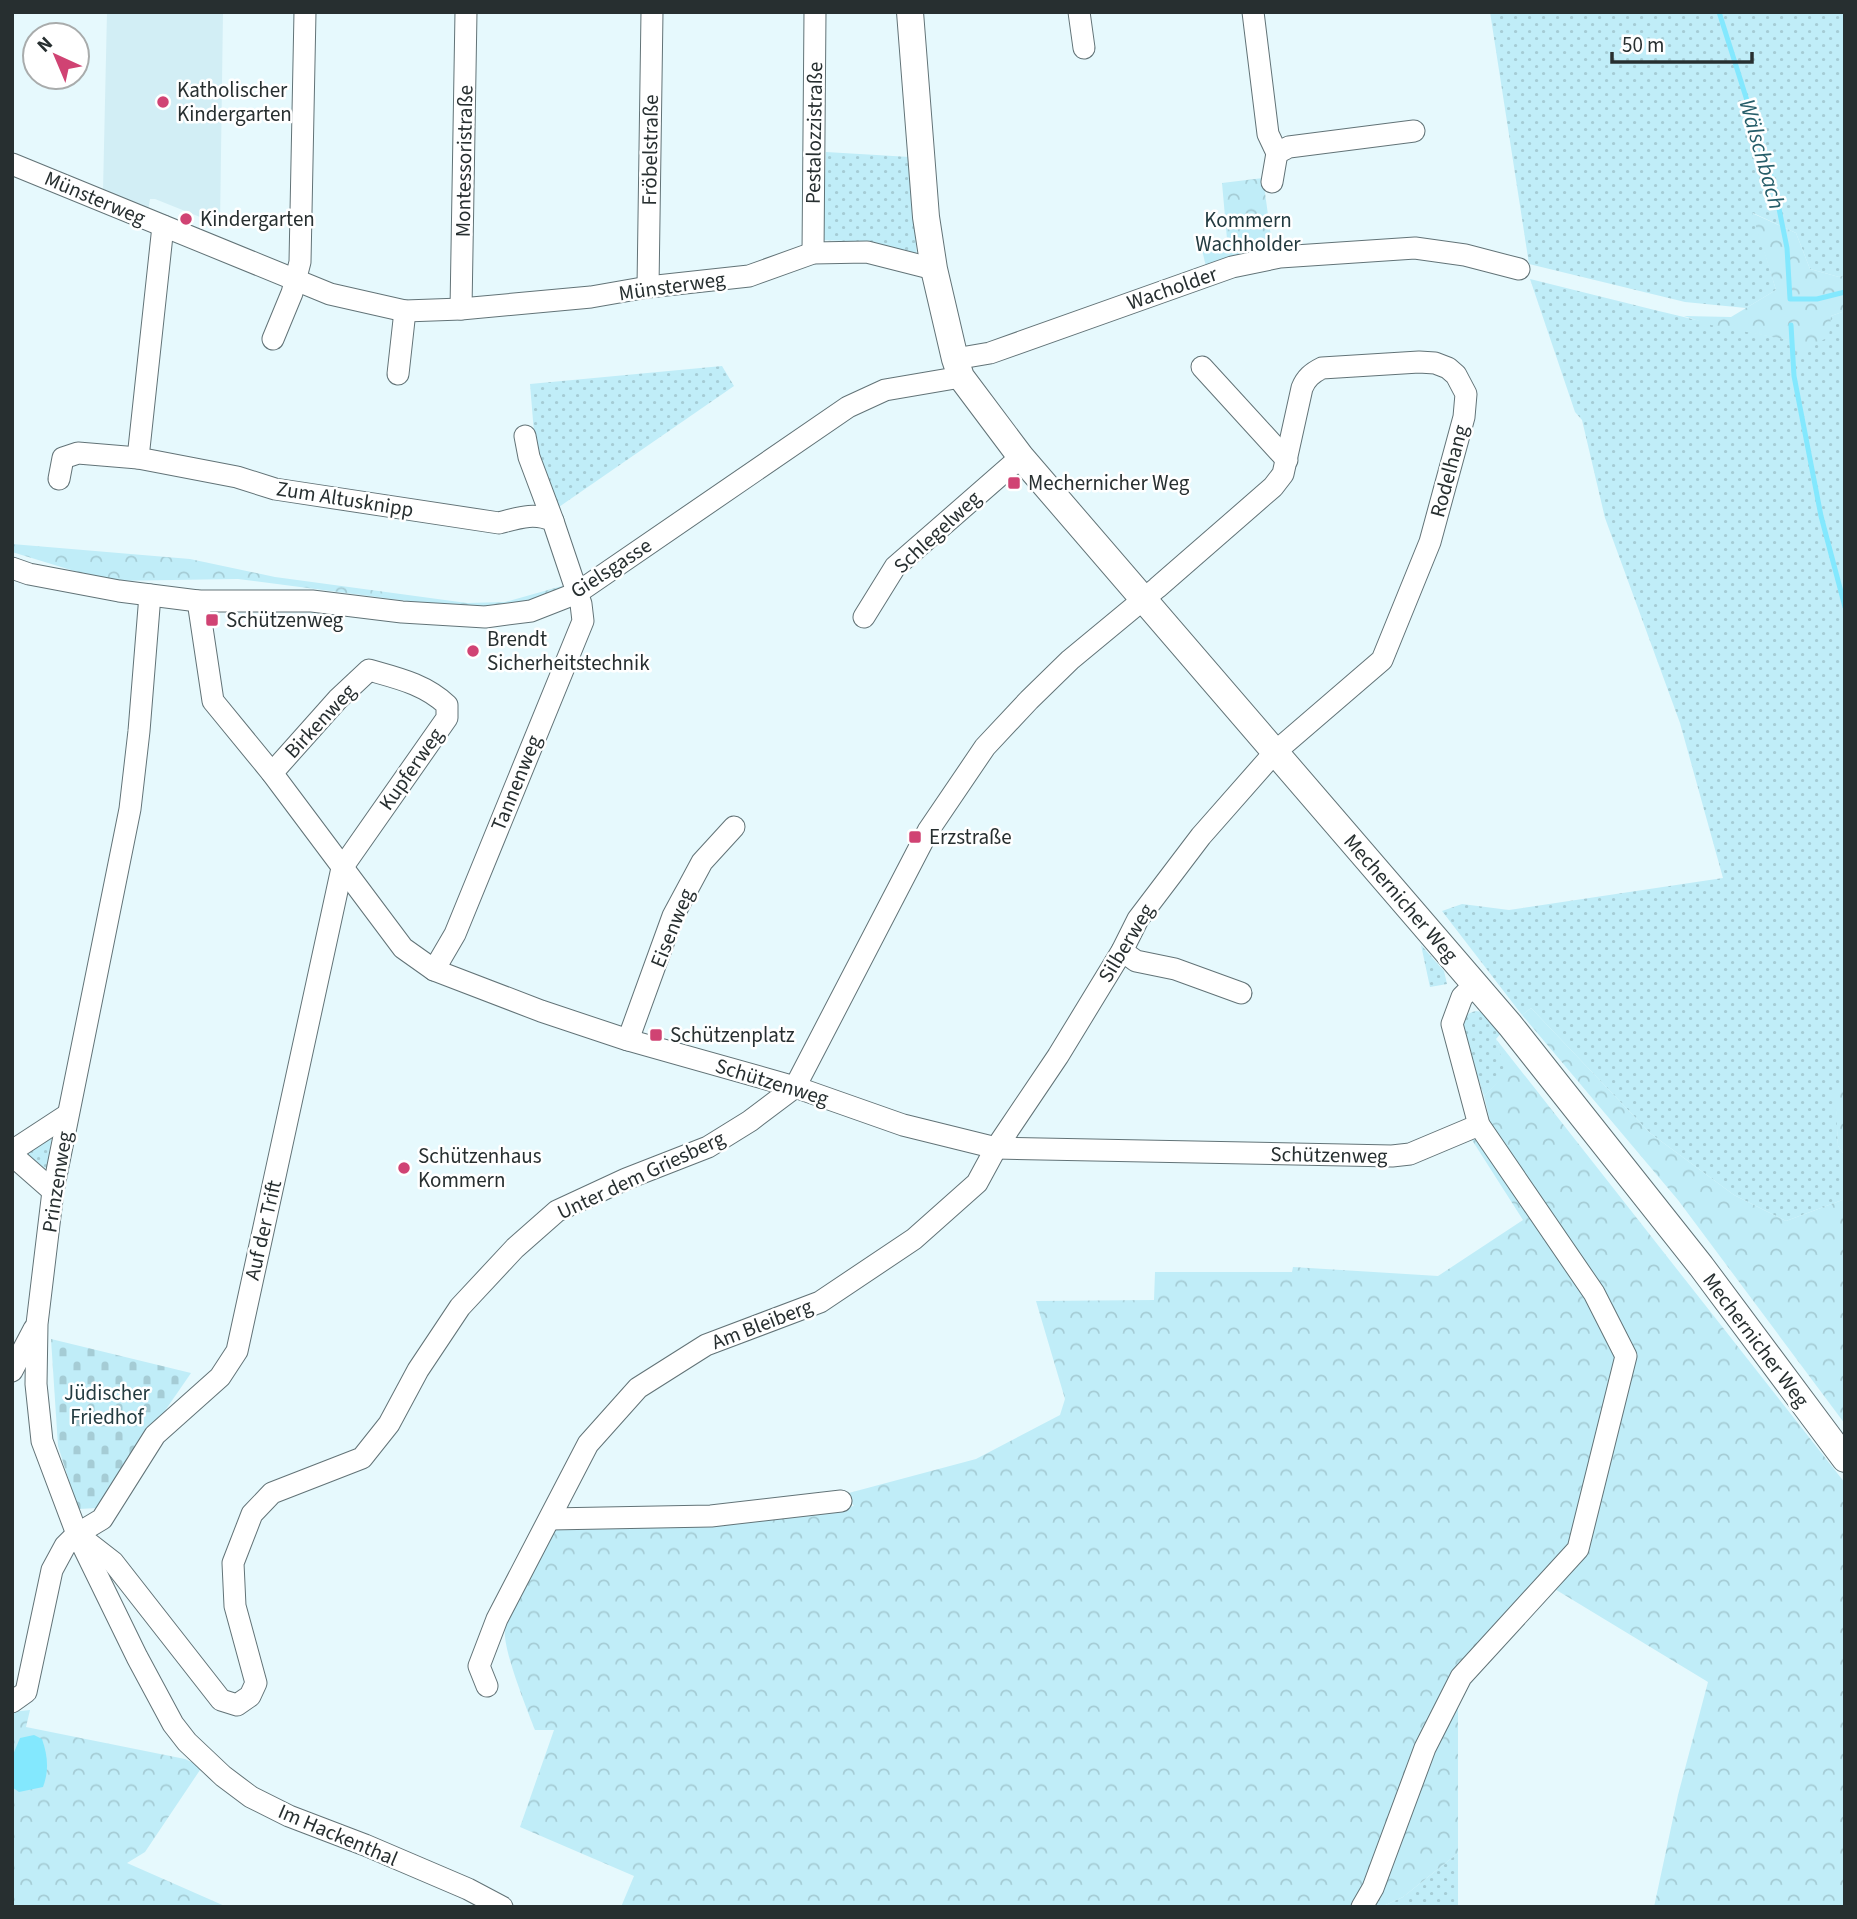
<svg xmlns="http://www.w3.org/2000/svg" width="1857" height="1919" font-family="'Source Sans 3',sans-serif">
  <defs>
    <pattern id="grass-dots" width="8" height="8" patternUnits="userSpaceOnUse" patternTransform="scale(1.75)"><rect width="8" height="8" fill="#c0edf8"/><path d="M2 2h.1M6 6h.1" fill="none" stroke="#a5ccd5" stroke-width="1.8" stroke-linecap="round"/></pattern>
    <pattern id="forest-crowns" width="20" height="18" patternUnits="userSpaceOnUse" patternTransform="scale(1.75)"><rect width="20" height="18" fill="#c0edf8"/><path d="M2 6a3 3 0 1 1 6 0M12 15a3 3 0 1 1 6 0" fill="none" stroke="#a5ccd5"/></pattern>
    <pattern id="cemetery-stones" width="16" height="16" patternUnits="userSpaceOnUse" patternTransform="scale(1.75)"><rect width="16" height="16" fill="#c0edf8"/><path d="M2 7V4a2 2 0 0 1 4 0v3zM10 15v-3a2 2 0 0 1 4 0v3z" fill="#a5ccd5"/></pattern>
  </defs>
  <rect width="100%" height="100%" fill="#e6f9fd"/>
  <path fill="#d2eef5" d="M107 12H223L220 225 155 199H150L148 211 103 191Z"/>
  <g fill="url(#grass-dots)">
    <path d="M1490 12H1845V275L1839 277 1810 269 1796 233 1753 213 1776 290 1746 308 1685 302 1529 264Z"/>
    <path d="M826 152 910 157 917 258 872 242 823 240Z"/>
    <path d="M1530 279C1616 300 1702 323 1789 340L1792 355 1831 316 1845 311V1091H1836L1838 1146 1845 1156V1199L1786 1221 1734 1195 1650 1133 1531 1008 1522 1015 1442 911 1462 904 1509 910 1723 878 1680 723 1605 518 1582 420 1575 412Z"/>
    <path d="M722 366 734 386 556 509 536 457 530 384Z"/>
    <path d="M1421 945 1444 971 1447 984 1430 987Z"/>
    <path d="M1476 1011 1482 1012 1503 1031 1496 1039 1507 1073 1484 1096 1462 1028C1463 1019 1466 1013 1476 1011Z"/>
    <path d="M52 1136 47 1167 45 1168 26 1154 27 1150Z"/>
    <path d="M1458 1853V1907H1381L1403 1897Z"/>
  </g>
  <g fill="url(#forest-crowns)">
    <path d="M1263 178 1271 237 1262 250 1206 266 1201 246 1227 239 1222 183Z"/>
    <path d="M1752 213 1796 233 1810 269 1839 277 1845 275V311L1831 316 1829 337 1792 355 1788 340 1711 325 1684 316 1731 317 1776 290Z"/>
    <path d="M12 544 190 559 275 577 467 603 505 602 562 586V590C532 603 502 607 469 609L238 579 107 581 12 552Z"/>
    <path d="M1531 1008 1650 1133 1734 1195 1786 1221 1845 1199V1424L1678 1200 1522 1015Z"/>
    <path d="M1496 1039 1845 1483V1907H1654L1678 1795 1708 1682 1553 1588 1458 1698V1853L1403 1897 1381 1907H621L634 1876 520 1827 554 1730H535C527 1709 503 1650 505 1631 508 1606 542 1554 555 1529L727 1522 854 1506 845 1494 976 1459 1060 1415 1065 1399 1036 1301 1154 1300 1155 1272H1292L1293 1267 1438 1276 1523 1220 1472 1140 1493 1134 1484 1096 1506 1073Z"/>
    <path d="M1835 1090 1845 1091V1156L1838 1146Z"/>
    <path d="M30 1710 26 1727 185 1759 202 1767 145 1852 127 1863 227 1907H12V1712Z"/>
  </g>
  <path fill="url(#cemetery-stones)" d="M51 1339 191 1373 98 1508 78 1509 58 1446Z"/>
  <path fill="#83e8fe" d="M34 1735 42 1739C48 1756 49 1771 43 1787L19 1792 12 1787V1757L20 1738Z"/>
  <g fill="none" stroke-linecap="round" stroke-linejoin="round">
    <g stroke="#83e8fe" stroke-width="5">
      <path d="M1719 12 1775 189 1787 248 1790 299H1817L1845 292"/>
      <path d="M1791 325 1794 376 1821 516 1845 607"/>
    </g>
    <defs>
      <g id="minor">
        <path d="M1079 12 1084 48"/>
        <path d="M1253 12 1268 134 1277 153 1289 147 1414 131"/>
        <path d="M12 164 330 294 405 311 461 309 591 297 648 287 749 276 813 253 867 252 934 269"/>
        <path d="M1272 182 1277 153"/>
        <path d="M163 226 138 458 237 477 275 489 499 523C518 518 535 512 553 521L581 604 583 621 455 934 434 970"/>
        <path d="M813 253 815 12"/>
        <path d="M648 287 652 12"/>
        <path d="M461 309 466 12"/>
        <path d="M273 339 292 293 300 262 305 12"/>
        <path d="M955 359 990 353 1232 267 1280 257 1415 248 1465 255 1519 269"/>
        <path d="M1202 367 1287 460"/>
        <path d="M398 374 405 311"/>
        <path d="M525 436 529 457 553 521"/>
        <path d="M59 479 63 458 78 453 138 458"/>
        <path d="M12 568 29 574 119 591 198 601H312L402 612 485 617 531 611 577 593 848 407 885 390 961 377"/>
        <path d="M150 595 139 731 130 809 53 1191 37 1324 36 1384 42 1441 77 1534 137 1657 173 1724 187 1742 223 1776 251 1797 289 1816 365 1845 468 1889 502 1907"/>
        <path d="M198 601 213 701 272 773 403 948 434 970 541 1011 628 1040 795 1087 903 1125 996 1148 1392 1156 1410 1154 1479 1125"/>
        <path d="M864 617 895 567 1021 457"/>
        <path d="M1122 951 1136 961 1175 969 1241 993"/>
        <path d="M628 1040 673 916 702 862 734 827"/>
        <path d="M12 1151 67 1115"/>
        <path d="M12 1155 53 1191"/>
        <path d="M12 1371 34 1329"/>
        <path d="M550 1519 711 1516 841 1501"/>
        <path d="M77 1534 113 1562 221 1700 237 1705 250 1696 256 1683 235 1606 233 1563 252 1514 272 1493 362 1458 389 1424 418 1370 460 1307 515 1248 557 1211 626 1179 708 1147 750 1121 795 1087 928 831 985 747 1029 700 1070 660 1157 588 1273 487 1283 474 1302 388C1306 378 1312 373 1322 368L1419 362 1435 363 1448 368 1456 375 1466 394 1464 417 1430 542 1382 660 1275 752 1201 836 1138 919 1122 951 1058 1056 996 1148 977 1183 914 1239 820 1302 706 1345 638 1388 588 1444 497 1619 479 1666 487 1686"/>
        <path d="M12 1702 26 1692 52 1570 65 1546 77 1534 102 1519 155 1435 220 1377 237 1351 342 868 447 718V705C425 684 397 678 369 670L338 699 272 773"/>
        <path d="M1362 1907 1373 1888 1425 1748 1461 1677 1578 1549 1626 1356 1594 1293 1479 1125 1452 1024 1462 997 1475 984"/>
      </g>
      <path id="tertiary" d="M910 12 926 217 934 269 955 359 961 377 1021 457 1510 1025 1701 1266 1845 1459"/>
    </defs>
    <use href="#minor" stroke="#627377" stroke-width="23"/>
    <use href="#tertiary" stroke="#627377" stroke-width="28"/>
    <use href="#minor" stroke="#fff" stroke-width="21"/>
    <use href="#tertiary" stroke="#fff" stroke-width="26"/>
  </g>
  <g fill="#d04373" stroke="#fff" stroke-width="2.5">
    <circle cx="163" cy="102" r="7"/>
    <circle cx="186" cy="219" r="7"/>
    <rect x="1007" y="476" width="14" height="14" rx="3.5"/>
    <rect x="205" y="613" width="14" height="14" rx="3.5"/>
    <circle cx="473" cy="651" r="7"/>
    <rect x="908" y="830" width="14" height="14" rx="3.5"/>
    <rect x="649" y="1028" width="14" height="14" rx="3.5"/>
    <circle cx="404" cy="1168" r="7"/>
  </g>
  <g text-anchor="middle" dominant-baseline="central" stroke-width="5" stroke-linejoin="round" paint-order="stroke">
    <g font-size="21" fill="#272f30" stroke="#fff" text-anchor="start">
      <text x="177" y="90">Katholischer<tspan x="177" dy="24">Kindergarten</tspan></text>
      <text x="200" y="219">Kindergarten</text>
      <text x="1028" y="483">Mechernicher Weg</text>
      <text x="226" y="620">Schützenweg</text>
      <text x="487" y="639">Brendt<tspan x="487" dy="24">Sicherheitstechnik</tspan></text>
      <text x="929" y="837">Erzstraße</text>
      <text x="670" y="1035">Schützenplatz</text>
      <text x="418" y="1156">Schützenhaus<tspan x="418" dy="24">Kommern</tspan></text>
    </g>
    <g font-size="21" fill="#272f30" stroke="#fff">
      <text transform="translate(814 133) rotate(-89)">Pestalozzistraße</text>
      <text transform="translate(650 150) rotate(-89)">Fröbelstraße</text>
      <text transform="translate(464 161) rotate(-89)">Montessoristraße</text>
      <text transform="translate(95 198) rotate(23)">Münsterweg</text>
      <text transform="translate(672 286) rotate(-8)">Münsterweg</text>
      <text transform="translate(1172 288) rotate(-19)">Wacholder</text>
      <text transform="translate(1449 471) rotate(-75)">Rodelhang</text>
      <text transform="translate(345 499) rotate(9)">Zum Altusknipp</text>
      <text transform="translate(937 532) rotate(-43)">Schlegelweg</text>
      <text transform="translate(611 568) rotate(-33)">Gielsgasse</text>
      <text transform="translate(320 721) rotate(-47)">Birkenweg</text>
      <text transform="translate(411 769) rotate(-55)">Kupferweg</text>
      <text transform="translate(516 783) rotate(-68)">Tannenweg</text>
      <text transform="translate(1401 898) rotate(49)">Mechernicher Weg</text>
      <text transform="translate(672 928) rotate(-68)">Eisenweg</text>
      <text transform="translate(1126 943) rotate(-59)">Silberweg</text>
      <text transform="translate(772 1082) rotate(17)">Schützenweg</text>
      <text transform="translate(1329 1155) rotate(1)">Schützenweg</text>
      <text transform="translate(641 1175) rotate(-25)">Unter dem Griesberg</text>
      <text transform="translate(57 1182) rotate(-81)">Prinzenweg</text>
      <text transform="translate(263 1230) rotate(-77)">Auf der Trift</text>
      <text transform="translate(762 1324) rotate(-21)">Am Bleiberg</text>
      <text transform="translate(1756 1340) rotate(53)">Mechernicher Weg</text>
      <text transform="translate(338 1835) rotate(23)">Im Hackenthal</text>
    </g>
    <g font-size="21" fill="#233b40" stroke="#fff">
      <text x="1248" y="220">Kommern<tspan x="1248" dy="24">Wachholder</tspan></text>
      <text x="107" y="1393">Jüdischer<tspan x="107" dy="24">Friedhof</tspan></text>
    </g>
    <g font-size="23" font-style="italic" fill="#255d69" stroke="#fff">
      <text transform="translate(1762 154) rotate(74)">Wälschbach</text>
    </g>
  </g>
  <rect width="1857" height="1919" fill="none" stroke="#272f30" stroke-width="28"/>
  <g transform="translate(56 56) rotate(316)"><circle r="33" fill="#ffffff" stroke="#a9acac" stroke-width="2"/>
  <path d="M0-5L12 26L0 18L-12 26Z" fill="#d04373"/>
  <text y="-10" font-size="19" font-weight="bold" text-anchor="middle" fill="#272f30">N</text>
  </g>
  <path d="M1612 52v10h140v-10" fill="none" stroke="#272f30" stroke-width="3.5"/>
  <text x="1622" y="52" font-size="21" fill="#272f30" stroke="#ffffff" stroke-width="5" paint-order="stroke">50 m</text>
</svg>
